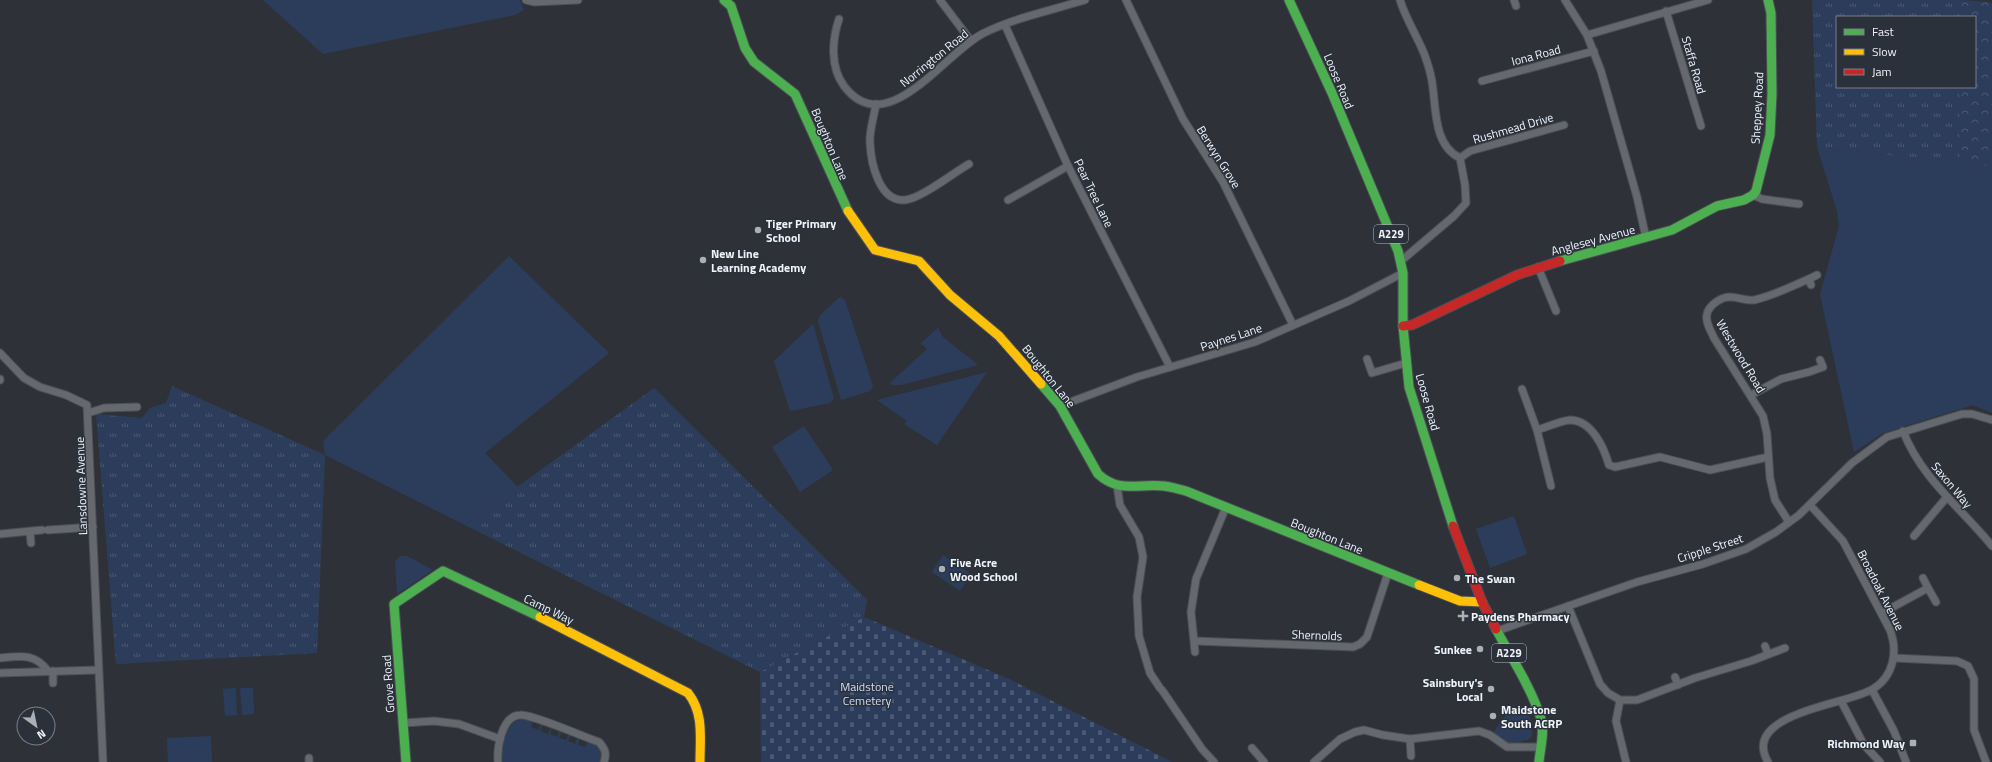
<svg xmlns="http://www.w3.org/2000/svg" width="1992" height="762" font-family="'Titillium Web',sans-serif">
  <defs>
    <pattern id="forest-crowns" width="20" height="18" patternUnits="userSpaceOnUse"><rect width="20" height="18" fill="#2c3d5b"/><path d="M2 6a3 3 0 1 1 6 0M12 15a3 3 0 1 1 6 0" fill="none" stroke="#4b5a73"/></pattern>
    <pattern id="cemetery-stones" width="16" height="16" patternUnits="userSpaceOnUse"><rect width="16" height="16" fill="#2c3d5b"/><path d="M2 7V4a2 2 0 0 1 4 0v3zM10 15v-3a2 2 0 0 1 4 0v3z" fill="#4b5a73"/></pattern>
    <pattern id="park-tufts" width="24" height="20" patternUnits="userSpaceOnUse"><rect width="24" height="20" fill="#2c3d5b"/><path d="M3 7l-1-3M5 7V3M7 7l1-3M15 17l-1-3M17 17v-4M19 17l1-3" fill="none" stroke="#4b5a73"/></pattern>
  </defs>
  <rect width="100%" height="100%" fill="#2e3238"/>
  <g fill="#2c3d5b">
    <path d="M263 0H520L524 10 515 15 323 54Z"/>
    <path d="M1817 147 1992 166V413L1973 405 1883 433 1854 452 1820 294 1839 226 1837 211Z"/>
    <path d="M509 256 609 353 485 453 518 487 465 525 325 455 323 441Z"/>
    <path d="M840 297 845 300 873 386 870 391 841 400 818 321 820 315Z"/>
    <path d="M813 324 834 399 830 403 790 411 774 361Z"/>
    <path d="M938 328 943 337 978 365 901 385H892L890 383 927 349 921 343Z"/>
    <path d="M987 372 937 445 904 424 907 421 877 400Z"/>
    <path d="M804 426 833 470 800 492 772 447Z"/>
    <path d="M1514 516 1527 554 1490 568 1476 529Z"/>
    <path d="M943 555 971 574 960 591 932 572Z"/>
    <path d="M400 556H407L433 570 397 594 395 562Z"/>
    <path d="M236 688 237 715 225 716 223 689Z"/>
    <path d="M240 688H253L254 714 242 715Z"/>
    <path d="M1525 705 1532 724V736L1528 740 1521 741V744L1501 742 1494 733C1502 716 1509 712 1525 705Z"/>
    <path d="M525 719 533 721 531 727 538 730 541 723 543 724 540 731 548 734 551 727H552L550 734 557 737 560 730 562 731 559 738 566 740 569 733 571 734 568 741 575 744 578 736 580 737 578 745 585 747 588 740C600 745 602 750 603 762H503C498 752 506 731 513 723 517 720 521 720 525 719Z"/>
    <path d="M211 736 212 762H168L167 738Z"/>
  </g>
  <path fill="url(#forest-crowns)" d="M1960 0 1990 2 1992 4V166L1960 163V87H1975V17H1960Z"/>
  <path fill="url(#cemetery-stones)" d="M864 617 1009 679 1172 762H761L760 672Z"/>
  <g fill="url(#park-tufts)">
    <path d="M1812 0H1960V17H1837V87H1960V163L1817 147Z"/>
    <path d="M172 386 325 455 317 653 116 664 96 414 142 418 150 408 166 403Z"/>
    <path d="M654 388 867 600 864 617 760 672 465 525Z"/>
  </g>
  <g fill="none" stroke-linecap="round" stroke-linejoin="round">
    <defs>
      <g id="street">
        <path d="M526 0 534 2 578 0"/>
        <path d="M940 0 971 41"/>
        <path d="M1126 0 1183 119 1223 182 1293 325"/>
        <path d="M1400 0C1406 20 1418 37 1425 56 1429 67 1432 78 1433 89 1436 113 1435 146 1460 158"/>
        <path d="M1514 0 1516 6"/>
        <path d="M1565 0 1587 35 1601 71 1637 197 1646 238"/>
        <path d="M1666 11 1701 126"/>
        <path d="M839 19C832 40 830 67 844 86 887 143 946 51 984 33 1014 18 1052 10 1085 0"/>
        <path d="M1005 25 1068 166 1170 367"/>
        <path d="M1587 35 1708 0"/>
        <path d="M1482 81 1594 51"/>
        <path d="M876 104C874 117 869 131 870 143 871 163 879 202 905 200 922 198 953 173 969 164"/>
        <path d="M1460 158 1470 151 1564 125"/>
        <path d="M1753 195 1762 199 1799 204"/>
        <path d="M1008 200 1068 166"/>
        <path d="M1401 261 1454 216 1466 203 1465 185 1460 158"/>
        <path d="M1538 267 1556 311"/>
        <path d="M1809 279 1817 275"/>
        <path d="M0 353 24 378 40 387 66 395 87 405 103 762"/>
        <path d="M1367 359 1372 373 1406 363"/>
        <path d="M0 380V379"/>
        <path d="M1522 389 1537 430 1551 486"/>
        <path d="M1751 395 1781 379 1809 372 1823 367 1820 360"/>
        <path d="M1060 406 1137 377 1255 342 1349 301 1403 273"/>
        <path d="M88 413 104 408 137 407"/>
        <path d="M1537 430C1547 427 1560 421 1570 420 1592 420 1604 448 1609 465L1615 467 1660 457 1710 470 1768 457"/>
        <path d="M1903 431C1921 478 1961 508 1992 546"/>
        <path d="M1117 486 1120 505 1139 537 1143 557 1137 597 1139 636 1150 673 1160 688"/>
        <path d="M1789 522 1775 500 1770 478 1767 434 1763 416 1714 338C1711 331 1705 322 1707 314 1709 305 1721 297 1730 297 1738 297 1746 301 1754 300 1773 296 1792 286 1809 279L1811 285"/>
        <path d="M48 530 93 527"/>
        <path d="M30 532 31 543"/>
        <path d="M0 534 42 530"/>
        <path d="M1914 536 1947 497"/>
        <path d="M1923 578 1928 588"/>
        <path d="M1568 606 1600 684 1608 693 1620 700H1637L1695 678 1751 661 1785 648"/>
        <path d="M1882 613 1928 588 1936 602"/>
        <path d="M1497 631 1637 582 1703 564 1746 549 1776 532 1799 515 1852 463 1887 437 1962 414H1972L1992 420"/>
        <path d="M1195 641 1353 647 1360 644 1367 637 1388 573"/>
        <path d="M1765 646 1768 654"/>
        <path d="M1195 652 1191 612 1196 579 1226 507"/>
        <path d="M0 658C21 656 35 653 48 671"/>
        <path d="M1894 658 1957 661 1968 666 1974 679V730L1986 762"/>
        <path d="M0 673 98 670"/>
        <path d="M1675 677 1678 685"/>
        <path d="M53 683V671"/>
        <path d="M1162 690 1202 749 1214 762"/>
        <path d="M1872 690 1894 731 1906 762"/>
        <path d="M1620 700 1616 721 1626 762"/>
        <path d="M1841 701 1864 745 1880 762"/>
        <path d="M403 723 434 721 459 724 500 739"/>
        <path d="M1410 739 1411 756"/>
        <path d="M1252 748 1264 762"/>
        <path d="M309 758V762"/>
        <path d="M498 762C497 749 501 716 520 715 532 714 584 737 599 742 605 749 607 753 604 762"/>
        <path d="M1314 762 1340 739 1355 732 1364 730 1383 735 1410 739 1479 731 1490 735 1507 747H1540"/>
        <path d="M1768 762C1740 713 1847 705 1873 689 1894 676 1898 651 1890 630L1843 541 1810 505"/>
      </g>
      <g id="fast">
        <path d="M724 0 731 6 745 48 754 62 795 94 848 211"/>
        <path d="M1289 0 1332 93 1398 251 1403 273V326L1409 387 1453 526"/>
        <path d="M1560 261 1672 230 1717 206 1744 200 1753 195 1756 191 1770 135 1772 94 1771 13 1768 0"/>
        <path d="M1041 384 1060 406 1098 474C1120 494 1138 483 1164 486 1171 487 1179 489 1186 491L1419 585"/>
        <path d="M1496 629C1511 657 1532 689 1541 719 1545 732 1540 749 1539 762"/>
        <path d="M406 762 394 604 443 571 540 617"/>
      </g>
      <g id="slow">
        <path d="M848 211 875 250 919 261 950 295 999 336 1041 384"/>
        <path d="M1419 585 1460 601 1482 602"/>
        <path d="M540 617 688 693C704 713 700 738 700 762"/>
      </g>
      <g id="jam">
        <path d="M1403 326 1412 325 1517 275 1560 261"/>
        <path d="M1453 526 1482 602 1496 629"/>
      </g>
    </defs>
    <use href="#street" stroke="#4b4e53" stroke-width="9"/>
    <use href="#fast" stroke="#4b4e53" stroke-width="11"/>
    <use href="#slow" stroke="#4b4e53" stroke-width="11"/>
    <use href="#jam" stroke="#4b4e53" stroke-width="11"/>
    <use href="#street" stroke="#65686d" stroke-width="7"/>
    <use href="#fast" stroke="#4caf50" stroke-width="9"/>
    <use href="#slow" stroke="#ffc107" stroke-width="9"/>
    <use href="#jam" stroke="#c62828" stroke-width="9"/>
  </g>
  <g fill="#abafb6" stroke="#2b313b" stroke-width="1.5">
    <circle cx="758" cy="230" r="4"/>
    <circle cx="703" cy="260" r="4"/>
    <circle cx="942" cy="569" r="4"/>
    <circle cx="1457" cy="578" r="4"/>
    <path d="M1461 610h4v4h4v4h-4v4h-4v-4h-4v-4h4z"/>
    <circle cx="1480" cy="649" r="4"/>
    <circle cx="1491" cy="689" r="4"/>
    <circle cx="1493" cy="716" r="4"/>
    <rect x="1909" y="739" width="8" height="8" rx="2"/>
  </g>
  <g text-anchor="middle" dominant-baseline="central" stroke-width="3" stroke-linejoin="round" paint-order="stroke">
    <g fill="#2b313b" stroke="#b4b9c1" stroke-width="1">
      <rect x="1374" y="225" width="34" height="18" rx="3"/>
      <rect x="1492" y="644" width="34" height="18" rx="3"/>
    </g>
    <g font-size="11" font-weight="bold" fill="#eff3fa">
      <text x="1391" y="234">A229</text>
      <text x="1509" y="653">A229</text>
    </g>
    <g font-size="12" fill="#eff3fa" stroke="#2b313b">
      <text transform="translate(1536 55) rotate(-15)">Iona Road</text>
      <text transform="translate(934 58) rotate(-39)">Norrington Road</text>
      <text transform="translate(1694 65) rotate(74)">Staffa Road</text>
      <text transform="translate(1339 81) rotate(67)">Loose Road</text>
      <text transform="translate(1757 108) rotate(-87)">Sheppey Road</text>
      <text transform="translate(1513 128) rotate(-16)">Rushmead Drive</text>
      <text transform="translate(830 144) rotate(67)">Boughton Lane</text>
      <text transform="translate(1219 157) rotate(58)">Berwyn Grove</text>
      <text transform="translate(1094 193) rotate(64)">Pear Tree Lane</text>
      <text transform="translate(1593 240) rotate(-15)">Anglesey Avenue</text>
      <text transform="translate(1231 337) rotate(-18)">Paynes Lane</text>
      <text transform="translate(1741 356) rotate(59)">Westwood Road</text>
      <text transform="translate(1049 376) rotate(51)">Boughton Lane</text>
      <text transform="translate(1428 402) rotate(74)">Loose Road</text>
      <text transform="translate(1952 485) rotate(50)">Saxon Way</text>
      <text transform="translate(81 486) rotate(-92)">Lansdowne Avenue</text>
      <text transform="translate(1327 536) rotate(22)">Boughton Lane</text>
      <text transform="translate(1710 548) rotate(-18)">Cripple Street</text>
      <text transform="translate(1881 590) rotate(63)">Broadoak Avenue</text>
      <text transform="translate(549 609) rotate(26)">Camp Way</text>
      <text transform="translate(1317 635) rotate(2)">Shernolds</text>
      <text transform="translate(388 684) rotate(-94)">Grove Road</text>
    </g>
    <g font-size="12" font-weight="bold" fill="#eff3fa" stroke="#2b313b" text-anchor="start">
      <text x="766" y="223">Tiger Primary<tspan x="766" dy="14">School</tspan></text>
      <text x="711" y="253">New Line<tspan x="711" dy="14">Learning Academy</tspan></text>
      <text x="950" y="562">Five Acre<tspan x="950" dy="14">Wood School</tspan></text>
      <text x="1465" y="578">The Swan</text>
      <text x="1471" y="616">Paydens Pharmacy</text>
      <text x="1472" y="649" text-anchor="end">Sunkee</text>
      <text x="1483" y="682" text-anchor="end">Sainsbury's<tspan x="1483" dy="14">Local</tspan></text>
      <text x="1501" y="709">Maidstone<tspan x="1501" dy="14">South ACRP</tspan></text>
      <text x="1905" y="743" text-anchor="end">Richmond Way</text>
    </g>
    <g font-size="12" fill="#cbdefe" stroke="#2b313b">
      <text x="867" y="686">Maidstone<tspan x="867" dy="14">Cemetery</tspan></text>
    </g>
  </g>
  <rect x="1836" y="16" width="140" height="72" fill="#2b313b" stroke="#797f87"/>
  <rect x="1844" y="29" width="20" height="6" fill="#4caf50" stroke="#797f87"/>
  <text x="1872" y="36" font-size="12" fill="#eff3fa">Fast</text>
  <rect x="1844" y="49" width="20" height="6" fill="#ffc107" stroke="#797f87"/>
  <text x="1872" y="56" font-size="12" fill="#eff3fa">Slow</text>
  <rect x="1844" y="69" width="20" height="6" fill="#c62828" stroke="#797f87"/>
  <text x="1872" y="76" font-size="12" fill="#eff3fa">Jam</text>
  <g transform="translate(36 726) rotate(147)"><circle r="19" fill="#2b313b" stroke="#797f87"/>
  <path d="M0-3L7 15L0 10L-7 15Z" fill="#abafb6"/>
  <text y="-6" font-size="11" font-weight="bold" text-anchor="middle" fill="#eff3fa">N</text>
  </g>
</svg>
